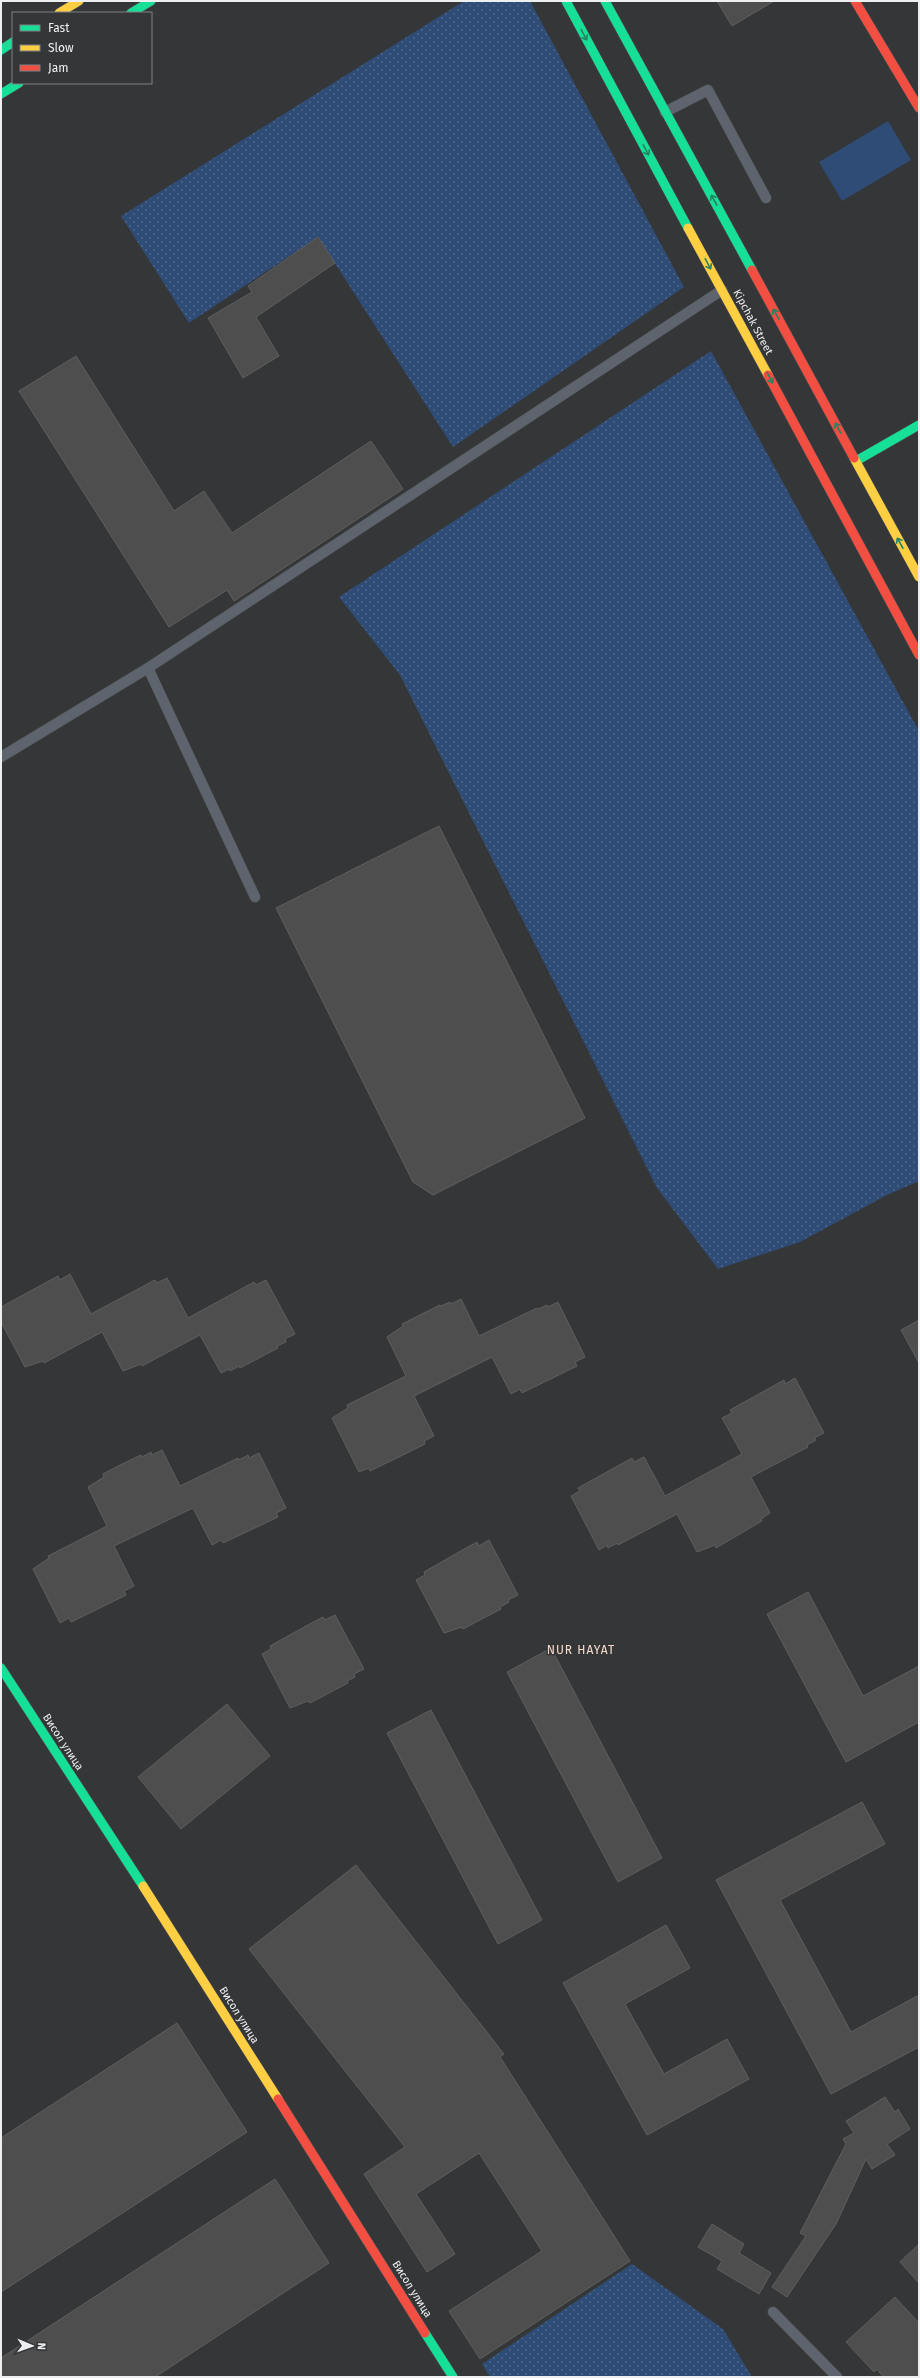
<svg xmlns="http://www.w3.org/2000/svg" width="920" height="2378" font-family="'Fira Sans',sans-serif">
  <defs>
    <pattern id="grass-dots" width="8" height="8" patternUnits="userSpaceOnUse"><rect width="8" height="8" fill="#2f4c76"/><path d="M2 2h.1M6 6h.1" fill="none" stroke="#4d668a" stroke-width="1.8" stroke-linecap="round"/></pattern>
  </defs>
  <rect width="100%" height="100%" fill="#353637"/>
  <g fill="url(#grass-dots)">
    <path d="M464 1H530L684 287 453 447 318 237 189 323 121 216Z"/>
    <path d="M711 351 919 731V1181L887 1195 800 1242 718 1269 657 1188 400 675 339 597Z"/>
    <path d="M632 2264 723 2329 752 2377H490L482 2364Z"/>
  </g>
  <path fill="#2f4c76" d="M888 121 911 160 842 201 819 162Z"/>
  <g fill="#4e4e4e" stroke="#5f5f5f">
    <path d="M717 1H774L732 26Z"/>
    <path d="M318 237 335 263 256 317 279 356 243 378 208 318 252 292 248 286Z"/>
    <path d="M76 356 174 511 204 491 232 533 371 441 403 489 234 601 227 590 169 627 19 391Z"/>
    <path d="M439 826 585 1118 433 1195 413 1182 276 908Z"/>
    <path d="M70 1274 91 1314 155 1280 157 1283 167 1278 188 1318 254 1282 256 1285 266 1280 295 1334 285 1339 286 1342 277 1346 278 1348 240 1368 239 1366 230 1371 229 1369 221 1373 200 1335 142 1366 141 1364 123 1371 102 1332 44 1363 43 1361 25 1367 1 1322V1307L58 1276 60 1280Z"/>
    <path d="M461 1299 479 1336 537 1308 538 1309 547 1305 548 1307 558 1302 585 1357 575 1362 577 1366 522 1393 520 1389 511 1394 492 1357 414 1396 434 1436 424 1441 425 1444 407 1453 370 1471 369 1468 359 1472 332 1418 348 1408 347 1405 406 1376 387 1337 403 1326 402 1324 440 1305 441 1306 450 1302 451 1304Z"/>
    <path d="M919 1320V1363L901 1330Z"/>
    <path d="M795 1378 824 1433 814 1438 816 1440 807 1445 808 1447 751 1477 770 1513 761 1519 762 1521 716 1548 715 1545 697 1552 677 1514 618 1545 617 1543 608 1548 607 1545 599 1550 571 1496 580 1491 578 1488 632 1458 634 1462 644 1457 665 1496 742 1454 722 1418 732 1413 730 1410 784 1380 785 1384Z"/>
    <path d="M162 1450 180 1486 238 1458 239 1460 248 1455 249 1458 259 1453 286 1508 276 1513 278 1517 223 1543 221 1540 212 1545 193 1508 114 1546 134 1586 124 1591 126 1595 108 1604 71 1622 69 1618 60 1623 33 1569 49 1558 48 1556 107 1526 88 1487 104 1477 103 1474 120 1465 141 1455 142 1457 151 1452 152 1455Z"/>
    <path d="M489 1540 518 1595 508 1600 509 1602 500 1607 501 1609 463 1629 462 1627 444 1633 416 1580 425 1575 424 1572 459 1552 477 1542 479 1546Z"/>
    <path d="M808 1592 863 1696 919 1666V1722L846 1762 767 1614Z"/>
    <path d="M335 1615 364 1669 354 1674 355 1677 347 1681 348 1683 310 1703 308 1701 290 1708 262 1654 271 1649 270 1646 306 1626 323 1617 325 1620Z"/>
    <path d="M551 1648 662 1858 618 1882 507 1672Z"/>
    <path d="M227 1704 270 1756 181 1829 138 1777Z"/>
    <path d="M431 1710 542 1920 498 1944 387 1733Z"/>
    <path d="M862 1802 885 1844 780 1900 851 2032 919 1995V2047L831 2094 716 1880Z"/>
    <path d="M356 1865 504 2054 500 2057 630 2261 480 2359 449 2311 542 2251 479 2153 416 2194 455 2254 427 2272 364 2174 405 2147 249 1949Z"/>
    <path d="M666 1925 690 1968 625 2004 664 2074 727 2039 749 2079 647 2135 563 1983Z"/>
    <path d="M177 2023 247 2132 1 2292V2138Z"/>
    <path d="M885 2097 895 2112 898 2109 910 2129 887 2144 895 2155 872 2169 866 2159 836 2224 787 2297 772 2287 806 2236 800 2233 846 2144 843 2139 854 2133 846 2121Z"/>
    <path d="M275 2179 329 2263 155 2377H1V2358Z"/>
    <path d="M712 2224 744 2244 739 2253 771 2273 759 2294 717 2269 722 2261 698 2247Z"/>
    <path d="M919 2244V2283L900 2262Z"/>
    <path d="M895 2297 919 2323V2377H883L877 2369 874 2372 846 2342Z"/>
  </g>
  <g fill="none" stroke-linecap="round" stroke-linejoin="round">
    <defs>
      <g id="lane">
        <path d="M665 112 708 90 766 198"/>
        <path d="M148 668 255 897"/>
        <path d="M1 757 148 668 722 290"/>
        <path d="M773 2312 837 2377"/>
      </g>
      <g id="fast">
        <path d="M566 1 688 228"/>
        <path d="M605 1 752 270"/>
        <path d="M131 13 151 1"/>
        <path d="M1 50 13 42"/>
        <path d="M1 94 19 83"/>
        <path d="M856 461 919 425"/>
        <path d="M1 1668 143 1886"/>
        <path d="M425 2333 453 2377"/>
      </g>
      <g id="slow">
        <path d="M59 13 79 1"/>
        <path d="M688 228 768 375"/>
        <path d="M854 458 919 577"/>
        <path d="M143 1886 278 2099"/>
      </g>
      <g id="jam">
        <path d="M855 1 919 108"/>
        <path d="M752 270 854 458"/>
        <path d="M768 375 919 655"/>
        <path d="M278 2099 425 2333"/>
      </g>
    </defs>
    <use href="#lane" stroke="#535455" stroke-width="11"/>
    <use href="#fast" stroke="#535455" stroke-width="10"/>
    <use href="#slow" stroke="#535455" stroke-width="10"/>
    <use href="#jam" stroke="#535455" stroke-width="10"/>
    <use href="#lane" stroke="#5d646d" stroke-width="10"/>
    <use href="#fast" stroke="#16e098" stroke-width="9"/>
    <use href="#slow" stroke="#ffcf43" stroke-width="9"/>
    <use href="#jam" stroke="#f24e42" stroke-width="9"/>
  </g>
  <defs><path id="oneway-shaft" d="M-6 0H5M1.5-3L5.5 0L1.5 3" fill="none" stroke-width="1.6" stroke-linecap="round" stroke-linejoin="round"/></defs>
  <g stroke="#268263">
    <use href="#oneway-shaft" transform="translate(584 35) rotate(62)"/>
    <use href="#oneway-shaft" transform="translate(646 150) rotate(62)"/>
    <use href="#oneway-shaft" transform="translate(714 200) rotate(-119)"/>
    <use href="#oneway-shaft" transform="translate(708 264) rotate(62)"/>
    <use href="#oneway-shaft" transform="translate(776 314) rotate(-119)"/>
    <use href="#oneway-shaft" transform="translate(770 378) rotate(62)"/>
    <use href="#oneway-shaft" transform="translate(838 428) rotate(-119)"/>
    <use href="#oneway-shaft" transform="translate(900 543) rotate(-119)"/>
  </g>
  <g text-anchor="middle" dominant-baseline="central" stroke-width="3" stroke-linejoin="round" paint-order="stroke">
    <g font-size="11" fill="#eeeff0" stroke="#343638">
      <text transform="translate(753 322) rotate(62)">Kipchak Street</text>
      <text transform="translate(63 1742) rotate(57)">Висол улица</text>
      <text transform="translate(239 2015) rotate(58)">Висол улица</text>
      <text transform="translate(412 2289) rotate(58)">Висол улица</text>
    </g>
    <g font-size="12" letter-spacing="1" fill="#f9dccb" stroke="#343638">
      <text x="581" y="1650">NUR HAYAT</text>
    </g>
  </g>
  <rect width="920" height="2378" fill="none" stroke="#eeeff0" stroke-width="4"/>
  <rect x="12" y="12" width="140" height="72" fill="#343638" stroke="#7e8082"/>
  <rect x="20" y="25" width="20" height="6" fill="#16e098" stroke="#7e8082"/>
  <text x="48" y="32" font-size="12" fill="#eeeff0">Fast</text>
  <rect x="20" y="45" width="20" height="6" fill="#ffcf43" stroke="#7e8082"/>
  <text x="48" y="52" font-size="12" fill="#eeeff0">Slow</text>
  <rect x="20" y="65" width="20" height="6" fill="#f24e42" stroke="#7e8082"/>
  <text x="48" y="72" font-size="12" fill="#eeeff0">Jam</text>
  <g transform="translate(32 2346) rotate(92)" stroke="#343638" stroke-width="3" paint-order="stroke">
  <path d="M0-3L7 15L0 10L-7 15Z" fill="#eeeff0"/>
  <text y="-6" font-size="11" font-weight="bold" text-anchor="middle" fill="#eeeff0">N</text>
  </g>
</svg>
